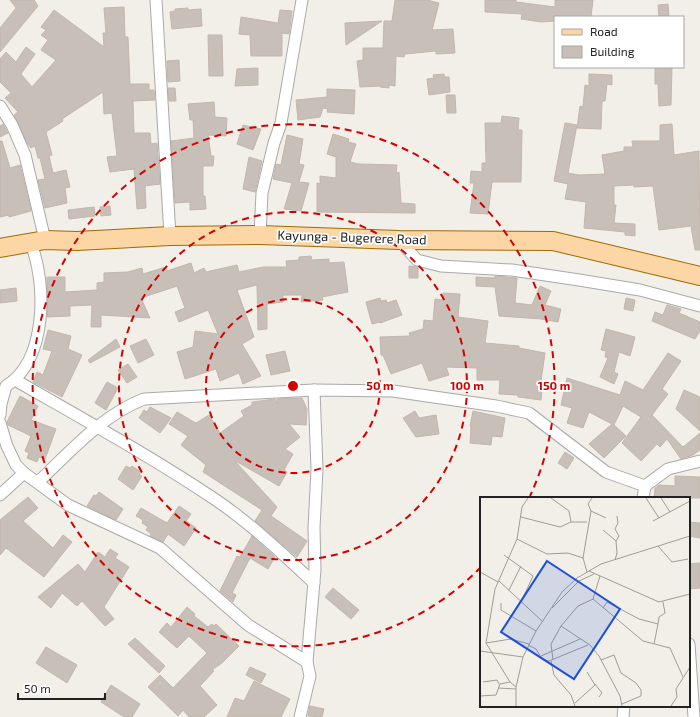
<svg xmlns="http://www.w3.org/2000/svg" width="700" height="717" font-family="'Exo 2',sans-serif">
  <rect width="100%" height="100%" fill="#f2efe9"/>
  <g fill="#c7bfb8" stroke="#c4b6ab">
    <path d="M10 0H34L38 6 0 52V28L16 8Z"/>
    <path d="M395 0H427L439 3 432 30 453 29 455 53 436 54V51L405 54 404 57 396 56 395 86 389 85V88L380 87V86L360 87 357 61 363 60V48H383L384 21H392Z"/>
    <path d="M485 0H516V2L555 7V0H593L591 17H555V21L541 22 521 19 522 14 485 12Z"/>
    <path d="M668 4 669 17H659L658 5Z"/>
    <path d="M124 7 125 37H128L130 84H149V90H154L155 100 133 101 134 133H150L151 144 157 143 160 184 145 186 146 208 137 209 134 169 110 172 107 157 117 156 112 113 104 114 103 92 62 119 63 121 46 132 52 155 49 156 53 173 66 170 70 187 65 188 67 203 45 208 38 180 45 179 40 158H38L35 146 31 148 27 143 14 115 18 112 5 98 11 93 0 82V59L6 52 16 62 26 47 35 54 21 74 32 87 56 60 41 50 48 40 41 35 46 30 41 27 54 10 104 47 103 33H106L104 8Z"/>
    <path d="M188 8V10L201 9 202 26 172 29 170 12 175 11V9Z"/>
    <path d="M280 10 292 11 289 34 282 33V56H251L250 35 239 34 241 17 278 23Z"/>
    <path d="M382 21 346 45 345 23Z"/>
    <path d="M208 35H222L223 76H209Z"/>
    <path d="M179 60 180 81 168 82 167 61Z"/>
    <path d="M655 67H672L671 105 659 106 658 84H655Z"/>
    <path d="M258 68V85L235 86 237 69Z"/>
    <path d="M444 74 445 77H449L450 92 429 95 427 79 434 78 433 75Z"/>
    <path d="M589 74 612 75V85L607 84 605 101H602L601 129 577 128 580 106 583 107 585 85 589 86Z"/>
    <path d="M168 88H175L176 101H169Z"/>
    <path d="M327 89 355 90 354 114 327 112 328 109 323 108 320 117 298 120 296 100 327 97Z"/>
    <path d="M446 95H455L456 113H447Z"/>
    <path d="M214 102 215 117 227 118 226 136 208 135 211 156H214L213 166H203V196H205L206 209 190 210V202L175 203 171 141 194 138 193 120H190L188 104Z"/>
    <path d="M502 116 519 118 518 130H522L521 182H492L488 214 470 213 474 183H470L471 171 482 172V163H486L485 123H501Z"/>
    <path d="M565 123 577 125 568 173 579 175 605 174 602 155 624 151V147H633L632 141H660V125L672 124 674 155 699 151 700 250H695L691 226 659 230 653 186 634 187V185L614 186V205H616L614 223 635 224V236L625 235V232L584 228 586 202 565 199 568 184 554 181Z"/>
    <path d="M3 124 8 133 0 137V126Z"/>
    <path d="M243 125 261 129 253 150 237 144Z"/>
    <path d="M333 134 349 139 348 142 356 144 350 162 359 164 397 165 396 173 399 172 401 203 415 204V213L317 212V183L320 184V176L336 178V157L327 154Z"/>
    <path d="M287 135 303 139 299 164 304 165 299 182 309 183 301 211 284 209 292 183 273 179 276 164 281 165Z"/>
    <path d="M0 141H2L10 168 20 165 31 211 9 217V215L0 217Z"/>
    <path d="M249 157 262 161 255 192 243 189Z"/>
    <path d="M110 206 111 215 101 216 100 207Z"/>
    <path d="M94 207 95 216 69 219 68 210Z"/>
    <path d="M311 256 312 260 329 259V263L344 262 348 292 322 297 323 300 301 302 302 295H283V302L267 304V329L258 330 257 285 237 290 254 337 242 344 261 376 243 384 239 373 220 381 216 369 185 379 177 352 193 347 195 331 218 334 208 310 179 322 175 312 185 308 177 286 141 298 150 318 101 315V327H91L92 305 70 306V316L47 317V277H65V292L97 290V283L104 282V273L128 272 142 268 143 274 166 267 167 271 191 263 194 273 204 268 206 272 237 265 239 272 263 267H287L286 261 299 260V257Z"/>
    <path d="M409 266 418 267V278H409Z"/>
    <path d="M495 276 517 278 515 303 532 305 540 286 551 291 545 305 561 309 558 322 541 319 499 316 495 287 476 286V277L495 278Z"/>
    <path d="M16 288 17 301 0 303V290Z"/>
    <path d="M443 293 460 294 458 317 488 321 485 343 519 346V348L545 353 541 381 543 382 541 400 518 397V395L499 394 500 380H477V368L446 367 449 375 429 381 422 363 391 374 383 355H381L380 337 410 336 409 333 423 329 424 320 433 321 435 299 442 300Z"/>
    <path d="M380 298 381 301 386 300 387 303 396 300 402 315 380 323V322L372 324 366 302Z"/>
    <path d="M626 298 635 300 633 311 624 309Z"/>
    <path d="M667 305 681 309 679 313 700 322V331L695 339 652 321 655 312 663 315Z"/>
    <path d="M606 329 635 337 630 356 619 352 614 372 618 374 614 384 600 377 608 358 605 357 606 351 601 350Z"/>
    <path d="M48 330 71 336 68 349 82 355 62 397 33 382 37 372 43 375 52 351 43 349Z"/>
    <path d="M116 339 120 347 90 363 88 360Z"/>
    <path d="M146 339 154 355 138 363 130 346Z"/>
    <path d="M285 351 290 371 271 375 266 355Z"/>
    <path d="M668 353 681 361 662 389 668 394 652 415 683 447 700 433V450L693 455 681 459 667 439 660 447 657 444 641 461 622 443 641 417 623 406 614 425 626 436 604 458 589 444 612 424 589 412 583 428 567 423 572 408 561 405 567 378 620 395 625 381 643 390Z"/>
    <path d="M128 364 137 377 127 383 118 370Z"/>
    <path d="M107 382 118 388 106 410 95 403Z"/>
    <path d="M684 390 700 397V431L676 409Z"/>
    <path d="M20 396 38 406 31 420 56 429 45 459 39 457 37 462 27 458 29 453 25 451 31 436 8 425 7 422Z"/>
    <path d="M302 398 307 409 306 425 289 424 300 437 285 449 293 454 284 470 287 472 279 486 234 460 277 507 271 516 307 541 297 557 255 521 262 510 203 472 206 465 181 445 188 436 169 424 177 412 196 423 209 415 220 433 244 416 241 411 252 405V402L275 399 278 404 277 399Z"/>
    <path d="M150 407 171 418 160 433 139 418 144 410 147 412Z"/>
    <path d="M415 411 419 418 436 415 439 434 416 437 403 418Z"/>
    <path d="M473 411 505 418 502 437 492 436 491 445 470 443 471 427 470 426Z"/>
    <path d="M565 452 574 458 567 469 558 463Z"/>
    <path d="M126 466 130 468 132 466 141 472 139 475 142 476 133 490 118 479Z"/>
    <path d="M675 476 700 477V498H654L655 488 659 485 675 486Z"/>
    <path d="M99 492 123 509 116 520 87 506 94 495 96 496Z"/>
    <path d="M28 497 38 508 23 521 53 548 63 535 72 542 44 577 6 548 0 555V520Z"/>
    <path d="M179 506 191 514 186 521 196 528 184 546 168 534 163 542 150 536 151 534 146 530 148 527 142 523 143 520 136 516 141 508 167 523Z"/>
    <path d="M689 522 700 523V538L689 536Z"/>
    <path d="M252 536 275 557 268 569 250 558 232 593 236 595 233 602 220 591 237 556 240 557Z"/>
    <path d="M110 549 118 554 115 558 129 567 104 607 114 619 105 626 82 601 77 606 62 593 51 608 38 597 78 564 85 572 98 552 105 557Z"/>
    <path d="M700 563V588L689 589V564Z"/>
    <path d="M333 588 359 610 351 619 325 597Z"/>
    <path d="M187 607 195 614 194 616 208 627 212 624 214 626 216 624 239 646 222 663 212 670 214 671 200 686 217 705 204 717H189L183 710 178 716 148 687 160 675 173 688 207 653 189 636 177 648 159 632 167 623 171 627Z"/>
    <path d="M135 638 165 666 159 673 128 644Z"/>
    <path d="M46 647 77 665 67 683 36 663Z"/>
    <path d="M250 667 266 674 261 683 246 675Z"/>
    <path d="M254 681 290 699 281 717H227L235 698 244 701Z"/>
    <path d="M111 685 140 704 132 717H124L101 702Z"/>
    <path d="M310 706 324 709 322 717 308 716Z"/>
  </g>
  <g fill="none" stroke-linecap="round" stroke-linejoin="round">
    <defs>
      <g id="street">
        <path d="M156 0 170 236"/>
        <path d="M0 106 12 125 25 155 45 240"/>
        <path d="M260 235 262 193 274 143 281 123 302 0"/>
        <path d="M399 240 417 260 441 266 512 270 579 280 640 290 700 306"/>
        <path d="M15 380C83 419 152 457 216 500 251 524 283 554 314 583"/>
        <path d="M0 415 1 404 6 386C47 361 47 284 31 244"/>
        <path d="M0 423 7 446 16 465 24 473 68 505 160 548 248 625 307 662"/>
        <path d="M38 482C70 452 102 415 144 399L314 390 393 391 496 406 529 413 606 472 645 486"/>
        <path d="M0 495 24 473"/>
        <path d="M643 498 645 486 668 469 700 461"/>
        <path d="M689 644 694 717"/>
        <path d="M300 717 310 676 307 662 315 570 314 528 317 469 314 390"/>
        <path d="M623 717 624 706"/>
      </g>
      <path id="primary" d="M0 248 45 240 77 241 170 236 260 235 399 240 553 241 700 276"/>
    </defs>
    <use href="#street" stroke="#a9a9a9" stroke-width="13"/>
    <use href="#primary" stroke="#a06b00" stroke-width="20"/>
    <use href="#street" stroke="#fff" stroke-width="11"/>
    <use href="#primary" stroke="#fcd6a4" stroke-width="18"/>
  </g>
  <g fill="none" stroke="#d40000" stroke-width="2" stroke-dasharray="7 5">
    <circle cx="293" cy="386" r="87"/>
    <circle cx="293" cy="386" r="174"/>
    <path d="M481 567A261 261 0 1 1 530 496"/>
  </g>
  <g text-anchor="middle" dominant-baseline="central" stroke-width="3.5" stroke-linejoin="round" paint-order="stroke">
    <g font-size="13" fill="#222" stroke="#fff">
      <text transform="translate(352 237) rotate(2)">Kayunga - Bugerere Road</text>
    </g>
  </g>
  <g transform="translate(480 497)">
    <rect width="210" height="210" fill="#f2efe9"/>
    <path fill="none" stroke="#9f9d99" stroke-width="1" d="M71 1 89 14 91 25M166 1 179 21M181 1 190 15M111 14 126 21M41 20 80 30 91 25H107M173 24 210 4M123 33 136 44 137 56 135 63M37 42 67 57 88 56 103 61M136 44 139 39 135 32 138 26 137 19M178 49 192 65 208 62M24 58 53 79 41 105M109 74 179 105 210 97M0 75 18 85M107 75 103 61 111 14 108 7 112 1M120 79 113 102 163 144 190 151 203 180M19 84 62 124M29 93 41 69M21 106V113L56 134M72 111 99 84 114 77M123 111 127 105 159 122 178 127 174 147M178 127 179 120 185 116 183 105M81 129 110 148 119 159 140 199 142 209M6 146 31 142 49 147M48 148 56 152 62 162 69 164 108 148M0 154 43 160M61 159 100 142M73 163 71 147 81 129 98 109 113 102M121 163 134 158 141 176 156 186 161 193V199L142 207M71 164 74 178 91 198 95 209M3 185 17 183 19 187M30 185 6 146 15 92 37 42 42 10 48 1M115 187 122 196 119 200M18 191 36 192M0 199 16 198 20 187 30 185 36 190M95 206 115 188 107 175M36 209V190L43 160 56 134 82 95 97 81 121 67 210 39M191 209 197 200 196 192 210 170"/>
    <path fill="#1d4ed8" fill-opacity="0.15" stroke="#1d4ed8" stroke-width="2" d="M67 64 140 112 94 182 21 135Z"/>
    <rect width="210" height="210" fill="none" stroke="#222" stroke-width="2"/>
  </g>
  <circle cx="293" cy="386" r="6" fill="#d40000" stroke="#fff" stroke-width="2"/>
  <g font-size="12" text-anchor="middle" font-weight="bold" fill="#d40000" stroke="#fff" stroke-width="3.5" stroke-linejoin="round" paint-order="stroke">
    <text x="380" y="390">50 m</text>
    <text x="467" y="390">100 m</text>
    <text x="554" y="390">150 m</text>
  </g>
  <rect x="554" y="16" width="130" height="52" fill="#ffffff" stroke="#a7a7a7"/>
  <rect x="562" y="29" width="20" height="6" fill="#fcd6a4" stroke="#a7a7a7"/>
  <text x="590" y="36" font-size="12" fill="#222222">Road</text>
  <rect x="562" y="46" width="20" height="12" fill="#c7bfb8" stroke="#a7a7a7"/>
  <text x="590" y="56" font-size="12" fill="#222222">Building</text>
  <path d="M18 693v6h87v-6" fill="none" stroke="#222222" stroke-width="2"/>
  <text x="24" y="693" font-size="12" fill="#222222" stroke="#ffffff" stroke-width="3" paint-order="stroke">50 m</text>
</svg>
